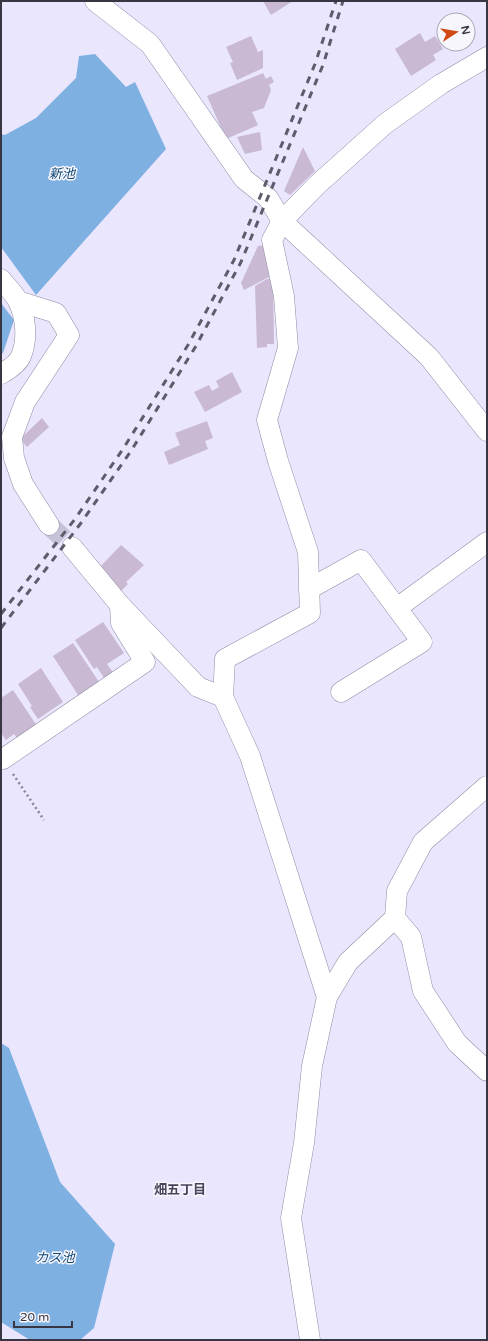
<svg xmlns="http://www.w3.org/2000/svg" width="488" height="1341" font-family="'Varela Round','Noto Sans JP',sans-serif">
  <rect width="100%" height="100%" fill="#e9e6fd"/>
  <g fill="#7fb0e2">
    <path d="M95 54 126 87 135 82 166 149 36 295 1 247V134L5 135 36 118 76 78 79 56Z"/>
    <path d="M1 303 14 320 3 353 1 354Z"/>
    <path d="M1 1043 9 1048 60 1182 115 1244 94 1328 80 1340H30L1 1322Z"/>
  </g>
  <g fill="#c9b9d3">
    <path d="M263 1H293L271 15Z"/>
    <path d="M420 33 425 42 435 36 443 49 433 55 436 60 411 76 395 49Z"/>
    <path d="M251 36 258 52 263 50V68L237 80 230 63 233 62 226 47Z"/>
    <path d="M263 73 266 79 271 76 274 82 269 85 271 90 264 108 252 112 258 125 226 139 207 96Z"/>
    <path d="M260 132 262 150 245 154 237 137Z"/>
    <path d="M303 147 315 171 290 195 284 191Z"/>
    <path d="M265 245 271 276 244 290 241 283 258 246Z"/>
    <path d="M267 279H273L274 344H267V347L257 348 255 286Z"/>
    <path d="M232 372 242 392 205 412 194 392 209 385 212 391 219 387 216 381Z"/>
    <path d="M42 418 49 427 27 447 20 439Z"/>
    <path d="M207 421 213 438 205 441 208 449 169 465 164 452 180 445 175 433Z"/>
    <path d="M121 545 144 565 126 582 128 584 119 593 106 580 109 576 100 567Z"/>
    <path d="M103 622 124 653 107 664 115 675 106 681 97 667 94 669 75 640Z"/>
    <path d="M73 643 99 682 78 695 53 656Z"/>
    <path d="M41 668 63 702 38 719 30 707 32 706 18 684Z"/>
    <path d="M13 690 37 726 19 740 14 734 6 740 1 733V698Z"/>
  </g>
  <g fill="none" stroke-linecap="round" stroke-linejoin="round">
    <path stroke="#c6c3d8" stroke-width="20" stroke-dasharray="20 10" stroke-linecap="butt" d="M49 525 72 547"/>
    <defs>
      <g id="street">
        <path d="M95 1 150 44 244 179 268 198 282 221 429 357 487 431"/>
        <path d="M1 279C6 286 14 293 18 301 26 317 28 339 21 356 18 364 8 370 1 374"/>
        <path d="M18 301 56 313 69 335 25 402 12 437 14 458 23 484 49 525"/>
        <path d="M72 547 120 605 198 687 223 697"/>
        <path d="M309 589 361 560 422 642 341 692"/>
        <path d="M397 608 487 542"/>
        <path d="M3 759 145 662 121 623 120 605"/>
        <path d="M395 918 411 937 423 991 457 1043 487 1071"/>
        <path d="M327 997 250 756 223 697 225 659 310 613 308 552 278 461 267 420 288 348 284 296 272 240 282 221 317 185 385 124 441 84 487 57"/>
        <path d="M310 1340 291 1218 304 1143 312 1066 327 997 348 962 395 918 397 891 423 842 487 786"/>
      </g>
    </defs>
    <use href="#street" stroke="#8f8ca6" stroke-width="21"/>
    <path stroke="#888697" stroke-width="2.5" stroke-dasharray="2 3" stroke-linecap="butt" d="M13 774 44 820"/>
    <use href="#street" stroke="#fff" stroke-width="20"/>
    <g stroke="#5e5c6a" stroke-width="3" stroke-dasharray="7 7" stroke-linecap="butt">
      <path d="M1 614 75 519 123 449 188 345 234 260 315 64 336 1"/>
      <path d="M1 628 81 523 131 451 196 346 241 262 323 65 343 1"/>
    </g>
  </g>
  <g text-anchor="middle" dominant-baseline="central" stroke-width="3" stroke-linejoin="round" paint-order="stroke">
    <g font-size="13" font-style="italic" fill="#104775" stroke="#f6f6fc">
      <text x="62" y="174">新池</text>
      <text x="55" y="1258">カス池</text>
    </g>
    <g font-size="13" font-weight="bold" fill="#47445b" stroke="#f6f6fc">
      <text x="180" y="1190">畑五丁目</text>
    </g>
  </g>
  <rect width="488" height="1341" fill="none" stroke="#383642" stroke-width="4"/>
  <g transform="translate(456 32) rotate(78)"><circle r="19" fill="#f6f6fc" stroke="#aaa9b2"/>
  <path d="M0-3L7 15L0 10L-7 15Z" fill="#d04914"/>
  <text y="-6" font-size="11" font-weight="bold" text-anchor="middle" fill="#383642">N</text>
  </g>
  <path d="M14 1321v6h58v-6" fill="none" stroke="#383642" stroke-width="2"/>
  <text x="20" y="1321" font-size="12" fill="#383642" stroke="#f6f6fc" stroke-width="3" paint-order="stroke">20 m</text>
</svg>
